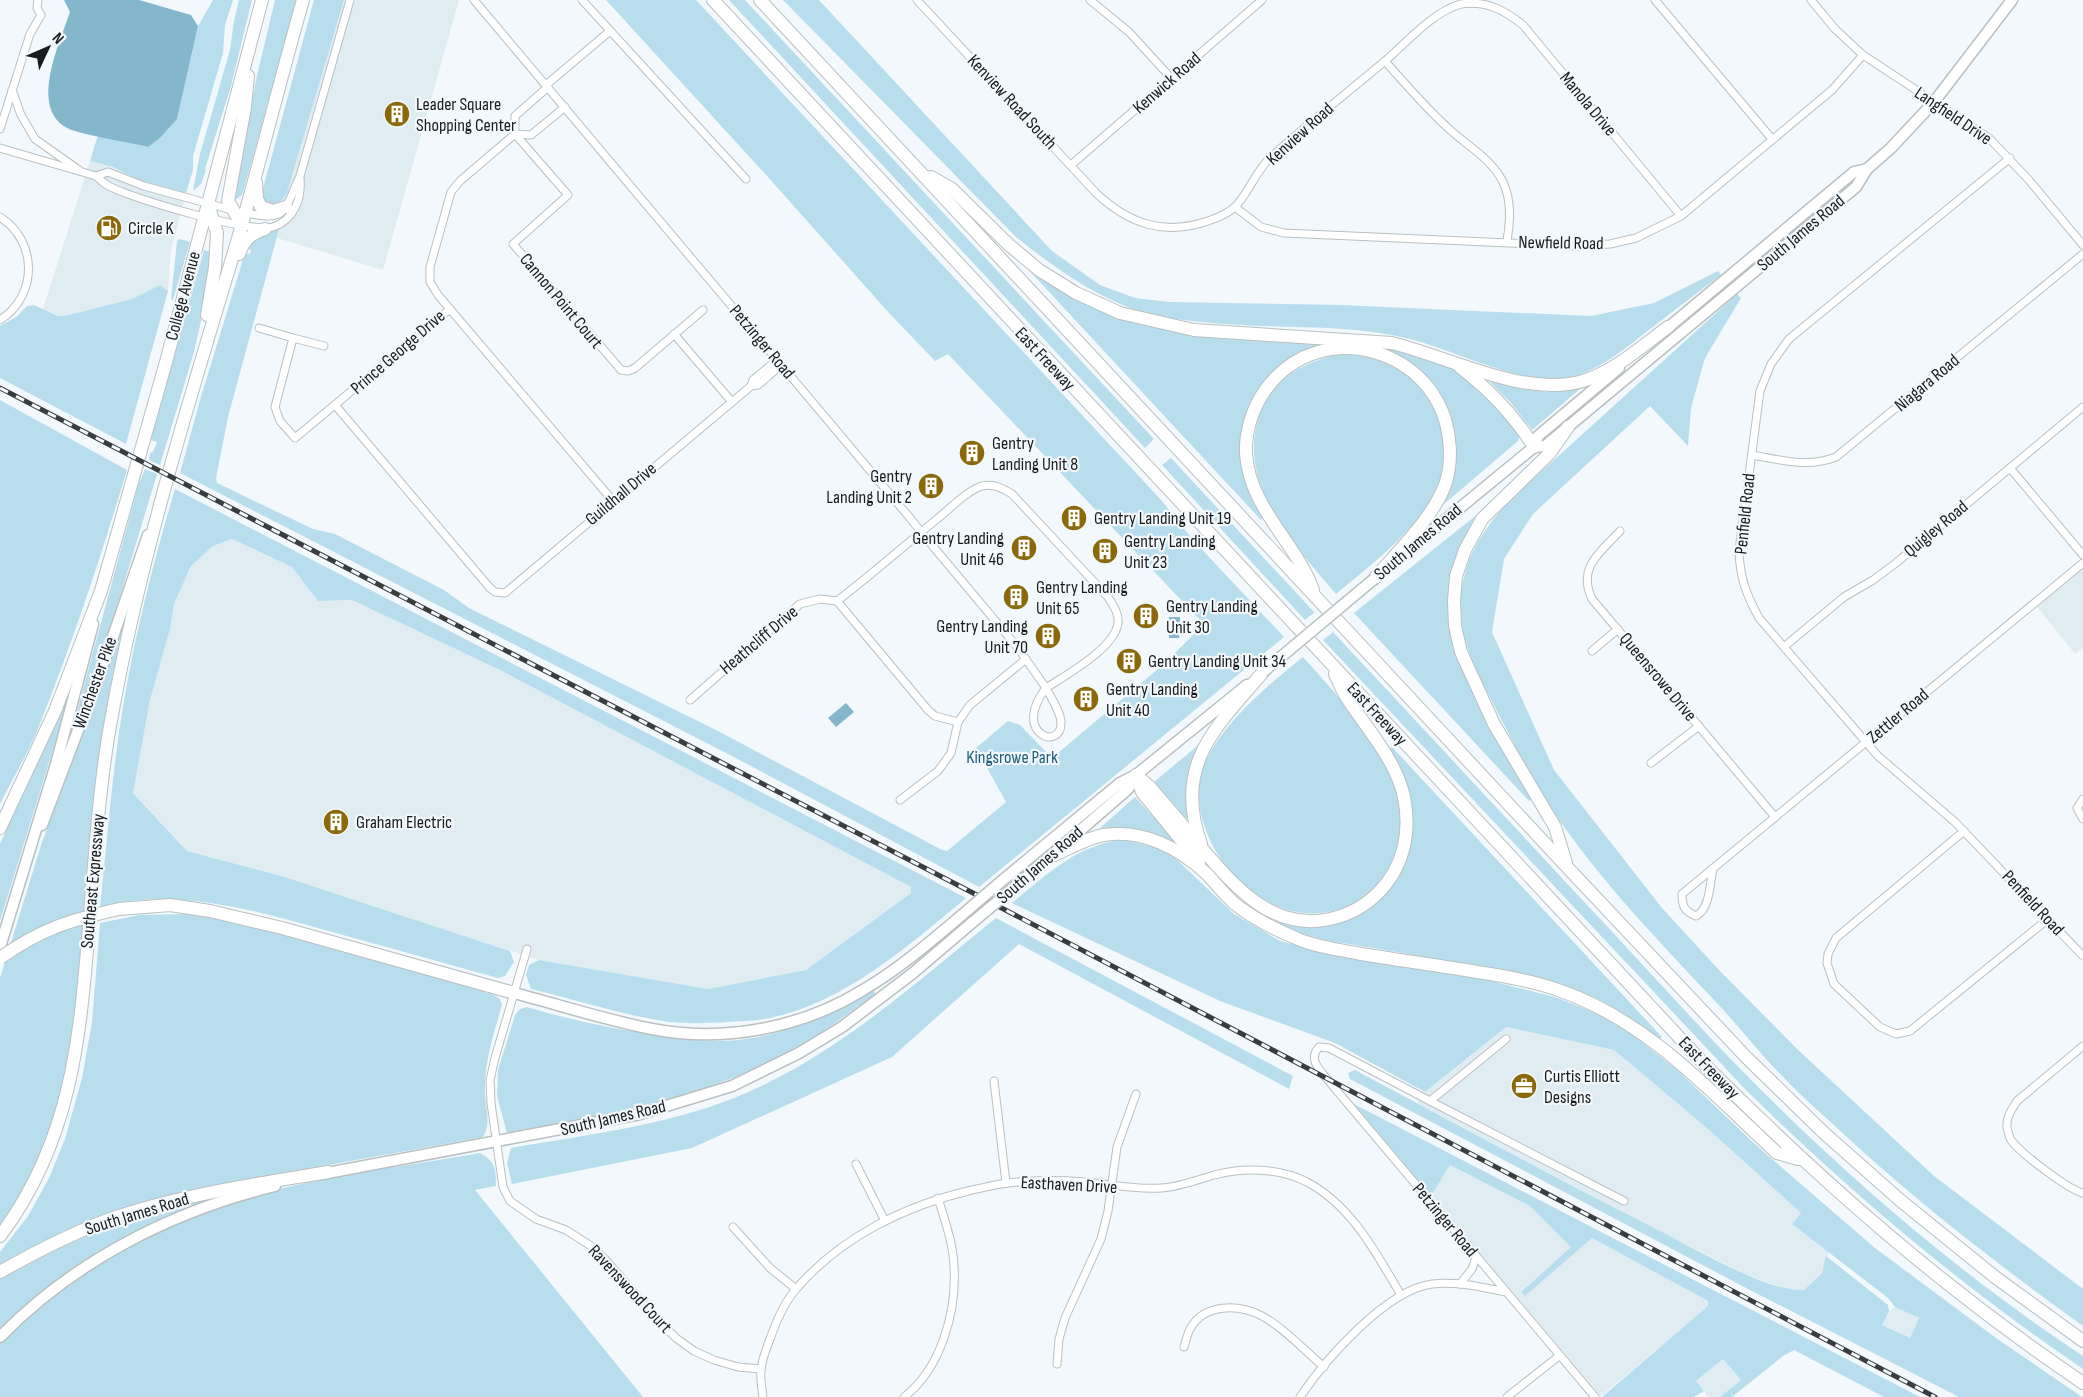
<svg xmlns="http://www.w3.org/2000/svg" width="2083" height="1397" font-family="'Sofia Sans Condensed',sans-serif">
  <rect width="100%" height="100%" fill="#f2f8fb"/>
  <g fill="#dfedf3">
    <path d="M344 0H459L383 270 277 238 279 229 281 201 287 193Z"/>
    <path d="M90 161 113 167 141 181 186 193 171 250 168 291 160 285 132 299 69 315 59 316 43 309Z"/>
    <path d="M232 539 292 567 318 601 352 600 500 670 911 887V893L806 970 708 989 539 960 285 877 187 851 133 792 150 700 170 629 174 604 191 566 213 546Z"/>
    <path d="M2083 562V648L2075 654 2034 603Z"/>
    <path d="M1506 1027 1614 1050 1708 1129 1801 1213 1793 1224 1829 1252 1822 1273 1804 1290 1793 1291 1744 1274 1607 1204 1417 1103 1425 1092Z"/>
    <path d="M1450 1165 1530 1206 1572 1247 1521 1291 1592 1238 1708 1301 1709 1306 1601 1396 1431 1196Z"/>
    <path d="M1895 1307 1919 1318 1910 1338 1882 1325 1889 1311Z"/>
    <path d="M1723 1359 1741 1380 1720 1397H1709L1696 1381Z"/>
  </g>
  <g fill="#b8deee">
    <path d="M213 0H233L225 25 223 53 193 156V170L186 193 141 181 113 167 90 161 98 135 147 147 161 137 177 119 198 26Z"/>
    <path d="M239 0H252L231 86 205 169 206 170 201 184 193 191 200 154 230 50 234 21Z"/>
    <path d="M275 0H297L243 192 241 196 233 201 256 80Z"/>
    <path d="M314 0H344L287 193 281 201 272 205 265 202 262 192Z"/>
    <path d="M606 0H696L1162 501 1195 542 1284 637 979 887 730 755 180 473 200 400 245 253 250 254 251 250 246 248 261 234 279 229 228 417 216 478 217 483 313 529 335 534 444 590 469 608 718 731 942 850 947 851 1006 802 976 748 1008 721 1020 725 1052 758 1164 664 1199 629V619L948 354 935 361 890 314 767 176Z"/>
    <path d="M729 0H745L1154 439 1145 448Z"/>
    <path d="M783 0H819L1052 251 1100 285 1135 298 1169 302 1340 305 1591 316 1654 303 1718 271 1721 275C1697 293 1673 311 1649 330 1624 349 1599 371 1568 378 1525 387 1454 350 1410 339 1343 322 1271 330 1202 322 1183 320 1162 318 1144 313 1095 297 1056 269 1016 237Z"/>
    <path d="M180 239 190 242 173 300 171 299 177 241Z"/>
    <path d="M204 250 211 252 201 321 194 352 160 465 149 460 150 453 153 452 157 442 151 440Z"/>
    <path d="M1026 263 1118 315 1331 344 1298 354 1283 364 1261 388 1243 434 1263 517 1261 520 1024 265Z"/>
    <path d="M160 285 168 291 126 444 0 378V326L16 317 27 306 34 305 58 316 69 315 132 299Z"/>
    <path d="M1737 294 1741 298 1705 358 1691 408 1688 446 1650 406 1533 514 1504 559 1492 632 1554 770 1662 908 1719 970 1797 1049 1934 1176 2083 1289V1326C1997 1264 1914 1200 1836 1127 1819 1111 1800 1095 1784 1078 1760 1054 1739 1026 1715 1001 1652 934 1589 869 1540 791 1525 768 1514 743 1501 719 1486 688 1466 657 1462 623 1456 571 1476 537 1510 500Z"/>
    <path d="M1385 346C1406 352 1428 357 1448 366 1478 378 1499 410 1520 433L1518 441 1444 504C1448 492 1453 480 1455 468 1464 416 1430 371 1385 349Z"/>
    <path d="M1338 354C1355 355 1371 356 1387 363 1436 385 1461 450 1432 498 1409 536 1370 566 1336 594 1292 542 1232 481 1262 408 1275 376 1307 362 1338 354Z"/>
    <path d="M1488 380 1538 391 1550 392 1581 388 1532 430 1511 403Z"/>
    <path d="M0 400 127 470C101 556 73 642 39 726 28 753 13 778 0 804Z"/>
    <path d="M1171 458 1314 612H1315L1305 620 1162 465Z"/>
    <path d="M145 469 157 474 107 640 73 726 138 486Z"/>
    <path d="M175 489 966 898C908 946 841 1006 764 1019 753 1021 740 1021 728 1022 709 1023 688 1024 669 1022 622 1015 577 1000 531 989L526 975 529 965 539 960 708 989 806 970 911 893V887L500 670 352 600 318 601 292 567 232 539 213 546 191 566 174 604 170 629 150 700 133 793 187 851 285 877 510 951 514 962 505 976 498 978C446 964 395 949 343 935 265 914 181 885 100 907 108 833 113 758 127 684 139 618 156 553 175 489Z"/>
    <path d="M1479 513 1481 516 1470 530 1451 616 1532 799 1529 801 1354 613Z"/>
    <path d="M120 624 123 625 110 689 91 830 72 1046 59 1104 43 1153 18 1200 0 1226V978L42 842 94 706Z"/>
    <path d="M1333 632C1424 729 1514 827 1605 924 1657 980 1709 1038 1763 1092 1861 1189 1968 1280 2083 1356V1369C1961 1286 1849 1192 1744 1088L1323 640Z"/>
    <path d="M1303 657C1331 688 1374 735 1390 773 1434 881 1323 961 1240 881 1226 867 1214 852 1207 833 1196 805 1195 777 1211 751 1232 715 1271 683 1303 657Z"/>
    <path d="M67 698H69L0 921V844Z"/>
    <path d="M1202 742C1190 767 1183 789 1188 817L1185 819 1154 782Z"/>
    <path d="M1392 747 1662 1037 1660 1039 1632 1019 1596 998 1554 982 1492 968 1325 940 1304 934 1273 922 1275 919 1330 924 1399 874 1409 851 1413 826 1409 794 1389 750Z"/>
    <path d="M1135 797 1179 845 1140 830 1100 828Z"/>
    <path d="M1123 840 1156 847 1172 855 1234 914 1280 941 1333 955 1458 973 1555 997 1596 1013 1630 1033 1676 1069 1758 1147 1875 1248 1996 1338 2082 1397H1959L1748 1289 1350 1079 1348 1073 1355 1070C1458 1125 1561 1181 1666 1234 1699 1251 1768 1292 1804 1290L1822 1273 1826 1256 1888 1305 1889 1311 1882 1325 1910 1338 1919 1318 1895 1307 1888 1298 1792 1224 1801 1213 1708 1129 1614 1050 1506 1027 1425 1092 1335 1043 1220 1001 1012 903C1046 875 1078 844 1123 840Z"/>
    <path d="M188 914C293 930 393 965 494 995L500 999 502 1005C494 1033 484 1062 485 1092 485 1108 492 1122 483 1137L201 1188 149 1202 64 1231 0 1268V1252L28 1216 49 1178 65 1139 82 1078 92 1022 100 923 139 915Z"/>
    <path d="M996 918 1293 1076 1289 1089 1019 944 892 1057 692 1148 512 1184 507 1163 511 1148C585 1135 663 1126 734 1098 834 1058 914 984 996 918Z"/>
    <path d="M873 990 876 994C844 1016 812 1042 776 1059 692 1101 599 1116 507 1133L497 1096 498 1070 515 1015 520 1009 527 1007C574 1021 622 1031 671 1037 695 1040 720 1043 745 1039 788 1034 835 1011 873 990Z"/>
    <path d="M1354 1104 1920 1397H1884L1794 1350 1783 1356 1732 1397H1720L1741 1380 1723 1359 1696 1381 1704 1391 1694 1397H1602L1708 1306V1301L1592 1238 1525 1296 1521 1292 1571 1247 1530 1206 1450 1165 1431 1196Z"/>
    <path d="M480 1153C496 1162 496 1169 496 1186L475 1190 643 1397H0V1342C55 1292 109 1252 177 1222 272 1181 379 1171 480 1153Z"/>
    <path d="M205 1198 207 1202C131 1231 59 1273 0 1330V1279L8 1274 58 1248 119 1222Z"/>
  </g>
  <g fill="#84b6cc">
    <path d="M64 0H139L191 15 198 26 177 119 161 137 148 147C124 141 98 138 75 131 25 116 59 45 70 12Z"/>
    <path d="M1169 617H1180L1179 638H1169Z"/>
    <path d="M846 703 854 712 836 727 828 718Z"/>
  </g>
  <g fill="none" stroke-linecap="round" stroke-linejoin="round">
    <defs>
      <g id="street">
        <path d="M474 0 910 518 921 532 1018 648 1046 688C1066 675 1115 648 1118 623 1119 613 1113 605 1108 597L1012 494C1003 488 993 483 982 486 965 492 951 508 937 519 904 546 871 575 837 601L820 599 800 604 690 700"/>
        <path d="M582 0 746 179"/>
        <path d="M917 0 1096 193C1129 224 1164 236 1208 221 1217 218 1229 213 1236 206 1249 192 1256 171 1270 158 1307 124 1347 93 1385 61 1406 43 1434 11 1461 4 1486 0 1504 10 1523 25L1681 216"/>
        <path d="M1090 0 1129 32 1172 79"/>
        <path d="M1655 0 1772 139"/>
        <path d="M1811 0 1835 29 1863 55 1989 138 2028 179 2083 245"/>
        <path d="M1385 61C1405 84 1425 107 1448 128 1466 145 1492 159 1503 182 1512 201 1510 222 1507 241"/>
        <path d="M546 85 610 31"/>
        <path d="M548 87 515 116V134L531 135 565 107"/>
        <path d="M12 90 21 115 35 139 79 170"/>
        <path d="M0 129 30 34 41 15 37 8 38 0"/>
        <path d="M0 148 96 176C100 179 103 183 107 185 129 198 252 234 273 227 294 220 302 199 300 178"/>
        <path d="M2010 158 1789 339 1771 364 1760 391 1739 551C1740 578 1746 594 1759 618L1878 756 1955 822 2083 956"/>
        <path d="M1071 165 1262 0"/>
        <path d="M96 176 108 172 144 186 232 210"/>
        <path d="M1235 207 1261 227 1284 233 1578 246 1610 244 1636 238 1681 216 1832 90 1863 55"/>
        <path d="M243 212C288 223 283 212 300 176L350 0"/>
        <path d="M0 217C38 241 38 296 0 320"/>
        <path d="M259 328 293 338 275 407 280 421 295 438 450 309"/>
        <path d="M674 334 732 402"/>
        <path d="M293 338 324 346"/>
        <path d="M751 386 758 385 781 365"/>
        <path d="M335 405 490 588 495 592 505 593 751 386 753 380 777 360"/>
        <path d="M1752 455C1781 460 1808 468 1836 457L2083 254"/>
        <path d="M2010 468 2083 555"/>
        <path d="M613 501 438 295 430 282V267L451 192 460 181 515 134 568 195 513 244 621 370 628 371 635 368 703 310"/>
        <path d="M1620 531C1600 553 1577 567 1592 599L1775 817"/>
        <path d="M837 601 928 710 935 716 958 722"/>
        <path d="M1785 646 1844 597 1873 580 1896 563 2083 407"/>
        <path d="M1592 651 1618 629"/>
        <path d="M1046 688C1051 698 1061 712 1061 723 1061 752 1011 733 1046 688Z"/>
        <path d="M1651 763 1699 726"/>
        <path d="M2083 799 2077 808 2083 819"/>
        <path d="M900 800 938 771 951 753 958 722 970 705 1026 659"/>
        <path d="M1964 831 1836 938 1828 954 1827 963 1834 984 1880 1027 1896 1034 1910 1031 2048 919"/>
        <path d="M1713 868C1710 883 1710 909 1696 916 1684 911 1682 906 1682 894L2083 563"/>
        <path d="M527 949 495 1058 490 1080 491 1103 503 1187 510 1201 536 1219 566 1230 591 1246 606 1260 658 1320 676 1338 694 1351 714 1360 738 1367 761 1369"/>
        <path d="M1506 1039 1430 1101 1329 1048 1319 1047C1308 1059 1319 1069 1327 1079L1595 1397"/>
        <path d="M2083 1046 2017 1101C2012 1109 2006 1117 2007 1127 2008 1131 2009 1137 2011 1140 2020 1153 2069 1190 2083 1193"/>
        <path d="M994 1081 1006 1183"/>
        <path d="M1430 1101 1624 1201"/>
        <path d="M856 1164 885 1221"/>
        <path d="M733 1227 770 1268 796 1289"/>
        <path d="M1460 1284 1472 1269 1476 1257"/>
        <path d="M1184 1347C1186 1341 1187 1335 1190 1329 1204 1303 1239 1304 1262 1316 1283 1327 1305 1351 1324 1367"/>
        <path d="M1057 1364 1059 1339 1065 1318 1101 1239 1108 1211 1117 1147 1136 1094"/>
        <path d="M763 1397C762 1388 760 1379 761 1370 762 1360 766 1349 770 1339 776 1322 784 1302 797 1288 842 1236 907 1205 972 1190 984 1188 996 1184 1008 1183 1033 1180 1059 1180 1085 1182 1110 1184 1135 1190 1161 1188 1179 1187 1197 1180 1214 1175 1244 1167 1279 1168 1307 1182 1352 1206 1376 1253 1401 1295"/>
        <path d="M904 1397C941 1369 957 1311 954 1266 953 1243 945 1221 938 1198"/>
        <path d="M1300 1397C1325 1360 1386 1290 1432 1284 1457 1281 1481 1287 1506 1292"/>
        <path d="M1507 1397 1559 1356"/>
      </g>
      <g id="primary">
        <path d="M1664 331 1854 172 1867 169"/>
        <path d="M1534 447 1545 446 1856 187 1867 169 1891 148 1934 102 2012 0"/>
        <path d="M1394 562 1534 447 1538 436 1619 368"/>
        <path d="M42 825 107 654 148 535"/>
        <path d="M1004 879 1120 783 1136 775 1247 685"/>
        <path d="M1016 886 1128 789 1136 776"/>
        <path d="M0 947 56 764 93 624"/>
        <path d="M514 993C560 1005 605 1020 652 1029 723 1043 802 1028 863 990 899 969 930 942 962 915"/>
        <path d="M322 1174 640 1114 732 1086 799 1053 842 1027 913 973 974 921"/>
        <path d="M0 1337C74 1261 172 1211 275 1186"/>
      </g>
      <g id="highway">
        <path d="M713 0 1705 1065C1824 1184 1944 1289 2083 1383"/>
        <path d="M760 0 1567 867 1746 1057 1824 1133 1901 1201 1995 1277 2083 1341"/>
        <path d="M931 177 952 189 1008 244 1039 270 1076 293 1120 313 1194 330 1392 343C1449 357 1525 398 1583 381 1615 371 1642 346 1668 327"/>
        <path d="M256 183 257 199 261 207 273 211 286 207"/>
        <path d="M242 225 228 201 245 107 248 76"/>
        <path d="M239 254C244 239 252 233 265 229"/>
        <path d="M207 315 215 267 217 233 208 204"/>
        <path d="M1460 367C1490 390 1514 415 1534 447"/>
        <path d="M1313 590C1296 542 1249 508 1246 453 1245 431 1253 407 1266 389 1321 314 1440 349 1449 440 1451 455 1450 470 1445 485 1432 519 1398 551 1374 579"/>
        <path d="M1136 775 1149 786C1166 806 1183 825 1199 845 1233 885 1272 932 1330 919 1348 915 1365 906 1378 893 1404 867 1411 832 1404 797 1396 760 1367 729 1347 698 1342 691 1339 682 1335 674"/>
        <path d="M1136 775 1142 792 1199 862"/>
        <path d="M0 828 55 711 101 591 166 362 262 0"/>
        <path d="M1201 844C1173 765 1215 728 1263 672"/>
        <path d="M1054 855C1070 848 1087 838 1104 835 1143 829 1179 848 1207 874 1216 884 1225 895 1235 904 1254 919 1276 930 1298 939 1316 947 1337 949 1356 953 1396 960 1437 965 1477 972 1505 976 1534 981 1561 991 1649 1022 1711 1092 1777 1153L1798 1159"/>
        <path d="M1566 863 1555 827 1494 724 1461 652 1455 626 1454 601 1456 576 1465 550 1482 519 1549 454 1568 427"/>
        <path d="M119 909 170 905 210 911 282 928 514 993"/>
        <path d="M0 1236C71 1142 80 1039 89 926 95 855 99 784 112 715 141 554 190 398 237 242 260 162 280 80 303 0"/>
        <path d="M0 1272C37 1251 76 1231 116 1217 185 1194 257 1184 328 1172"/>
      </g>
    </defs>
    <use href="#street" stroke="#bac0c2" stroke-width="9"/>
    <use href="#primary" stroke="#bac0c2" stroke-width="13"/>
    <use href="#highway" stroke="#bac0c2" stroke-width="14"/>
    <use href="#street" stroke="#fff" stroke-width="7"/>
    <use href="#primary" stroke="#fff" stroke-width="10"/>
    <use href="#highway" stroke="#fff" stroke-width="12"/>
    <defs>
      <path id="rail" d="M0 388 973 893 1935 1397"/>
    </defs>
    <use href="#rail" stroke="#3a3d3e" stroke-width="5"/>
    <use href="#rail" stroke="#f2f8fb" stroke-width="3" stroke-dasharray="9" stroke-linecap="butt"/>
    <defs>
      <g id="primary-bridge">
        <path d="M1263 672 1374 579"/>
        <path d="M962 915 1004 879"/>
        <path d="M974 921 1016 886"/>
      </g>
      <path id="highway-bridge" d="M0 958C41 929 70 920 119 909"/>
    </defs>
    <use href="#primary-bridge" stroke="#bac0c2" stroke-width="13" stroke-linecap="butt"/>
    <use href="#highway-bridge" stroke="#bac0c2" stroke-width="14" stroke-linecap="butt"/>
    <use href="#primary-bridge" stroke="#fff" stroke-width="10"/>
    <use href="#highway-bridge" stroke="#fff" stroke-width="12"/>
  </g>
  <defs>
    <symbol id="building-disc" viewBox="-11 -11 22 22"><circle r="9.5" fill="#8b690a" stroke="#f2f8fb"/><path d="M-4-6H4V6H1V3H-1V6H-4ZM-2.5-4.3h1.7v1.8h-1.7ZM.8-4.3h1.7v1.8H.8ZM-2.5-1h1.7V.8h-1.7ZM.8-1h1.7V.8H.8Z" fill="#fff"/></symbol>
    <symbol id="fuel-disc" viewBox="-11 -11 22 22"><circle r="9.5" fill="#8b690a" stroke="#f2f8fb"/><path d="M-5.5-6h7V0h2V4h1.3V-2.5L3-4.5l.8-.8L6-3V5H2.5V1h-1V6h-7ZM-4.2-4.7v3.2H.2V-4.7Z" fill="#fff"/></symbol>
    <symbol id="office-disc" viewBox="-11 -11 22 22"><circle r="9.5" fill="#8b690a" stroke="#f2f8fb"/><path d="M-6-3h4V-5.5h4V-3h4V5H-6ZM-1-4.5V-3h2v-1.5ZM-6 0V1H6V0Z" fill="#fff"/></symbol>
  </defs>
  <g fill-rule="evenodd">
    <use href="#building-disc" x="382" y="99" width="30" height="30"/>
    <use href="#fuel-disc" x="94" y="213" width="30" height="30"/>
    <use href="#building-disc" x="957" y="438" width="30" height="30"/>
    <use href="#building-disc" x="916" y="471" width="30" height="30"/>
    <use href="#building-disc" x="1059" y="503" width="30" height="30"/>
    <use href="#building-disc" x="1009" y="533" width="30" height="30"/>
    <use href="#building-disc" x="1090" y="536" width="30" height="30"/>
    <use href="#building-disc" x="1001" y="582" width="30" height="30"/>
    <use href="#building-disc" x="1131" y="601" width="30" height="30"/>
    <use href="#building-disc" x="1033" y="621" width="30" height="30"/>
    <use href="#building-disc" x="1114" y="646" width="30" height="30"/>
    <use href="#building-disc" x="1071" y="684" width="30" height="30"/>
    <use href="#building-disc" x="321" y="807" width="30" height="30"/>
    <use href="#office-disc" x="1509" y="1071" width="30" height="30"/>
  </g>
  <g text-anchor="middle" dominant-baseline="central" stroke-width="4.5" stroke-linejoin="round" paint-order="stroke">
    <g font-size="18" fill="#191b1c" stroke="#f2f8fb">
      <text transform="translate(1167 83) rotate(-41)">Kenwick Road</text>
      <text transform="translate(1012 102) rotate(47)">Kenview Road South</text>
      <text transform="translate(1588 104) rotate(50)">Manola Drive</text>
      <text transform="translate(1953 116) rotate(34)">Langfield Drive</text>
      <text transform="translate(1300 134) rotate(-42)">Kenview Road</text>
      <text transform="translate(1801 233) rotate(-40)">South James Road</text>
      <text transform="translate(1561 243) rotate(1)">Newfield Road</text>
      <text transform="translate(183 296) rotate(-75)">College Avenue</text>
      <text transform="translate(561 301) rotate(50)">Cannon Point Court</text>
      <text transform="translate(762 342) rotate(50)">Petzinger Road</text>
      <text transform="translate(398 352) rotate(-41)">Prince George Drive</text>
      <text transform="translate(1045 359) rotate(47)">East Freeway</text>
      <text transform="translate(1927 383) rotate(-40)">Niagara Road</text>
      <text transform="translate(621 494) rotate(-40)">Guildhall Drive</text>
      <text transform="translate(1745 514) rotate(-84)">Penfield Road</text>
      <text transform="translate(1936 529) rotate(-40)">Quigley Road</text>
      <text transform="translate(1418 542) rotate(-40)">South James Road</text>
      <text transform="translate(759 640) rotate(-40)">Heathcliff Drive</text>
      <text transform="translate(1658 677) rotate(50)">Queensrowe Drive</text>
      <text transform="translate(95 683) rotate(-70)">Winchester Pike</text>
      <text transform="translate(1377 714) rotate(47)">East Freeway</text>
      <text transform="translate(1898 716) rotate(-40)">Zettler Road</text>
      <text transform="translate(1040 865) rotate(-41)">South James Road</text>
      <text transform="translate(93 881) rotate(-85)">Southeast Expressway</text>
      <text transform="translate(2033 903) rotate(47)">Penfield Road</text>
      <text transform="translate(1709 1068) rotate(46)">East Freeway</text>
      <text transform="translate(613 1118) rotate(-13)">South James Road</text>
      <text transform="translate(1069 1185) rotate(3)">Easthaven Drive</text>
      <text transform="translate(137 1214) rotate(-17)">South James Road</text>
      <text transform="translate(1445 1220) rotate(50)">Petzinger Road</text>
      <text transform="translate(630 1289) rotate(47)">Ravenswood Court</text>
    </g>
    <g font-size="18" fill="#191b1c" stroke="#f2f8fb" text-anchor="start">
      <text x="416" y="104">Leader Square<tspan x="416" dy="21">Shopping Center</tspan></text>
      <text x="128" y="228">Circle K</text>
      <text x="992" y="443">Gentry<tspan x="992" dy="21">Landing Unit 8</tspan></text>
      <text x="912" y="476" text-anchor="end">Gentry<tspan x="912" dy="21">Landing Unit 2</tspan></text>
      <text x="1094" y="518">Gentry Landing Unit 19</text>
      <text x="1004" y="538" text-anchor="end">Gentry Landing<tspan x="1004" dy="21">Unit 46</tspan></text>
      <text x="1124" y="541">Gentry Landing<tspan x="1124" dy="21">Unit 23</tspan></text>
      <text x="1036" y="587">Gentry Landing<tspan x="1036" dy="21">Unit 65</tspan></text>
      <text x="1166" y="606">Gentry Landing<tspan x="1166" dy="21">Unit 30</tspan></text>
      <text x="1028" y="626" text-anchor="end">Gentry Landing<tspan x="1028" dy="21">Unit 70</tspan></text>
      <text x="1148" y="661">Gentry Landing Unit 34</text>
      <text x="1106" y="689">Gentry Landing<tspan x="1106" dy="21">Unit 40</tspan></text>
      <text x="356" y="822">Graham Electric</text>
      <text x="1544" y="1076">Curtis Elliott<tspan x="1544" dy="21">Designs</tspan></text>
    </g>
    <g font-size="18" fill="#1e5e75" stroke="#f2f8fb">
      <text x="1012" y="757">Kingsrowe Park</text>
    </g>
  </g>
  <g transform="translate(48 48) rotate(46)" stroke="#f2f8fb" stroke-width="4.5" paint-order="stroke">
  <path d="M0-4.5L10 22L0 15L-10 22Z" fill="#191b1c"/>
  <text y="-9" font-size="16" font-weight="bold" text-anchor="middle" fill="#191b1c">N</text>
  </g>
</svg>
